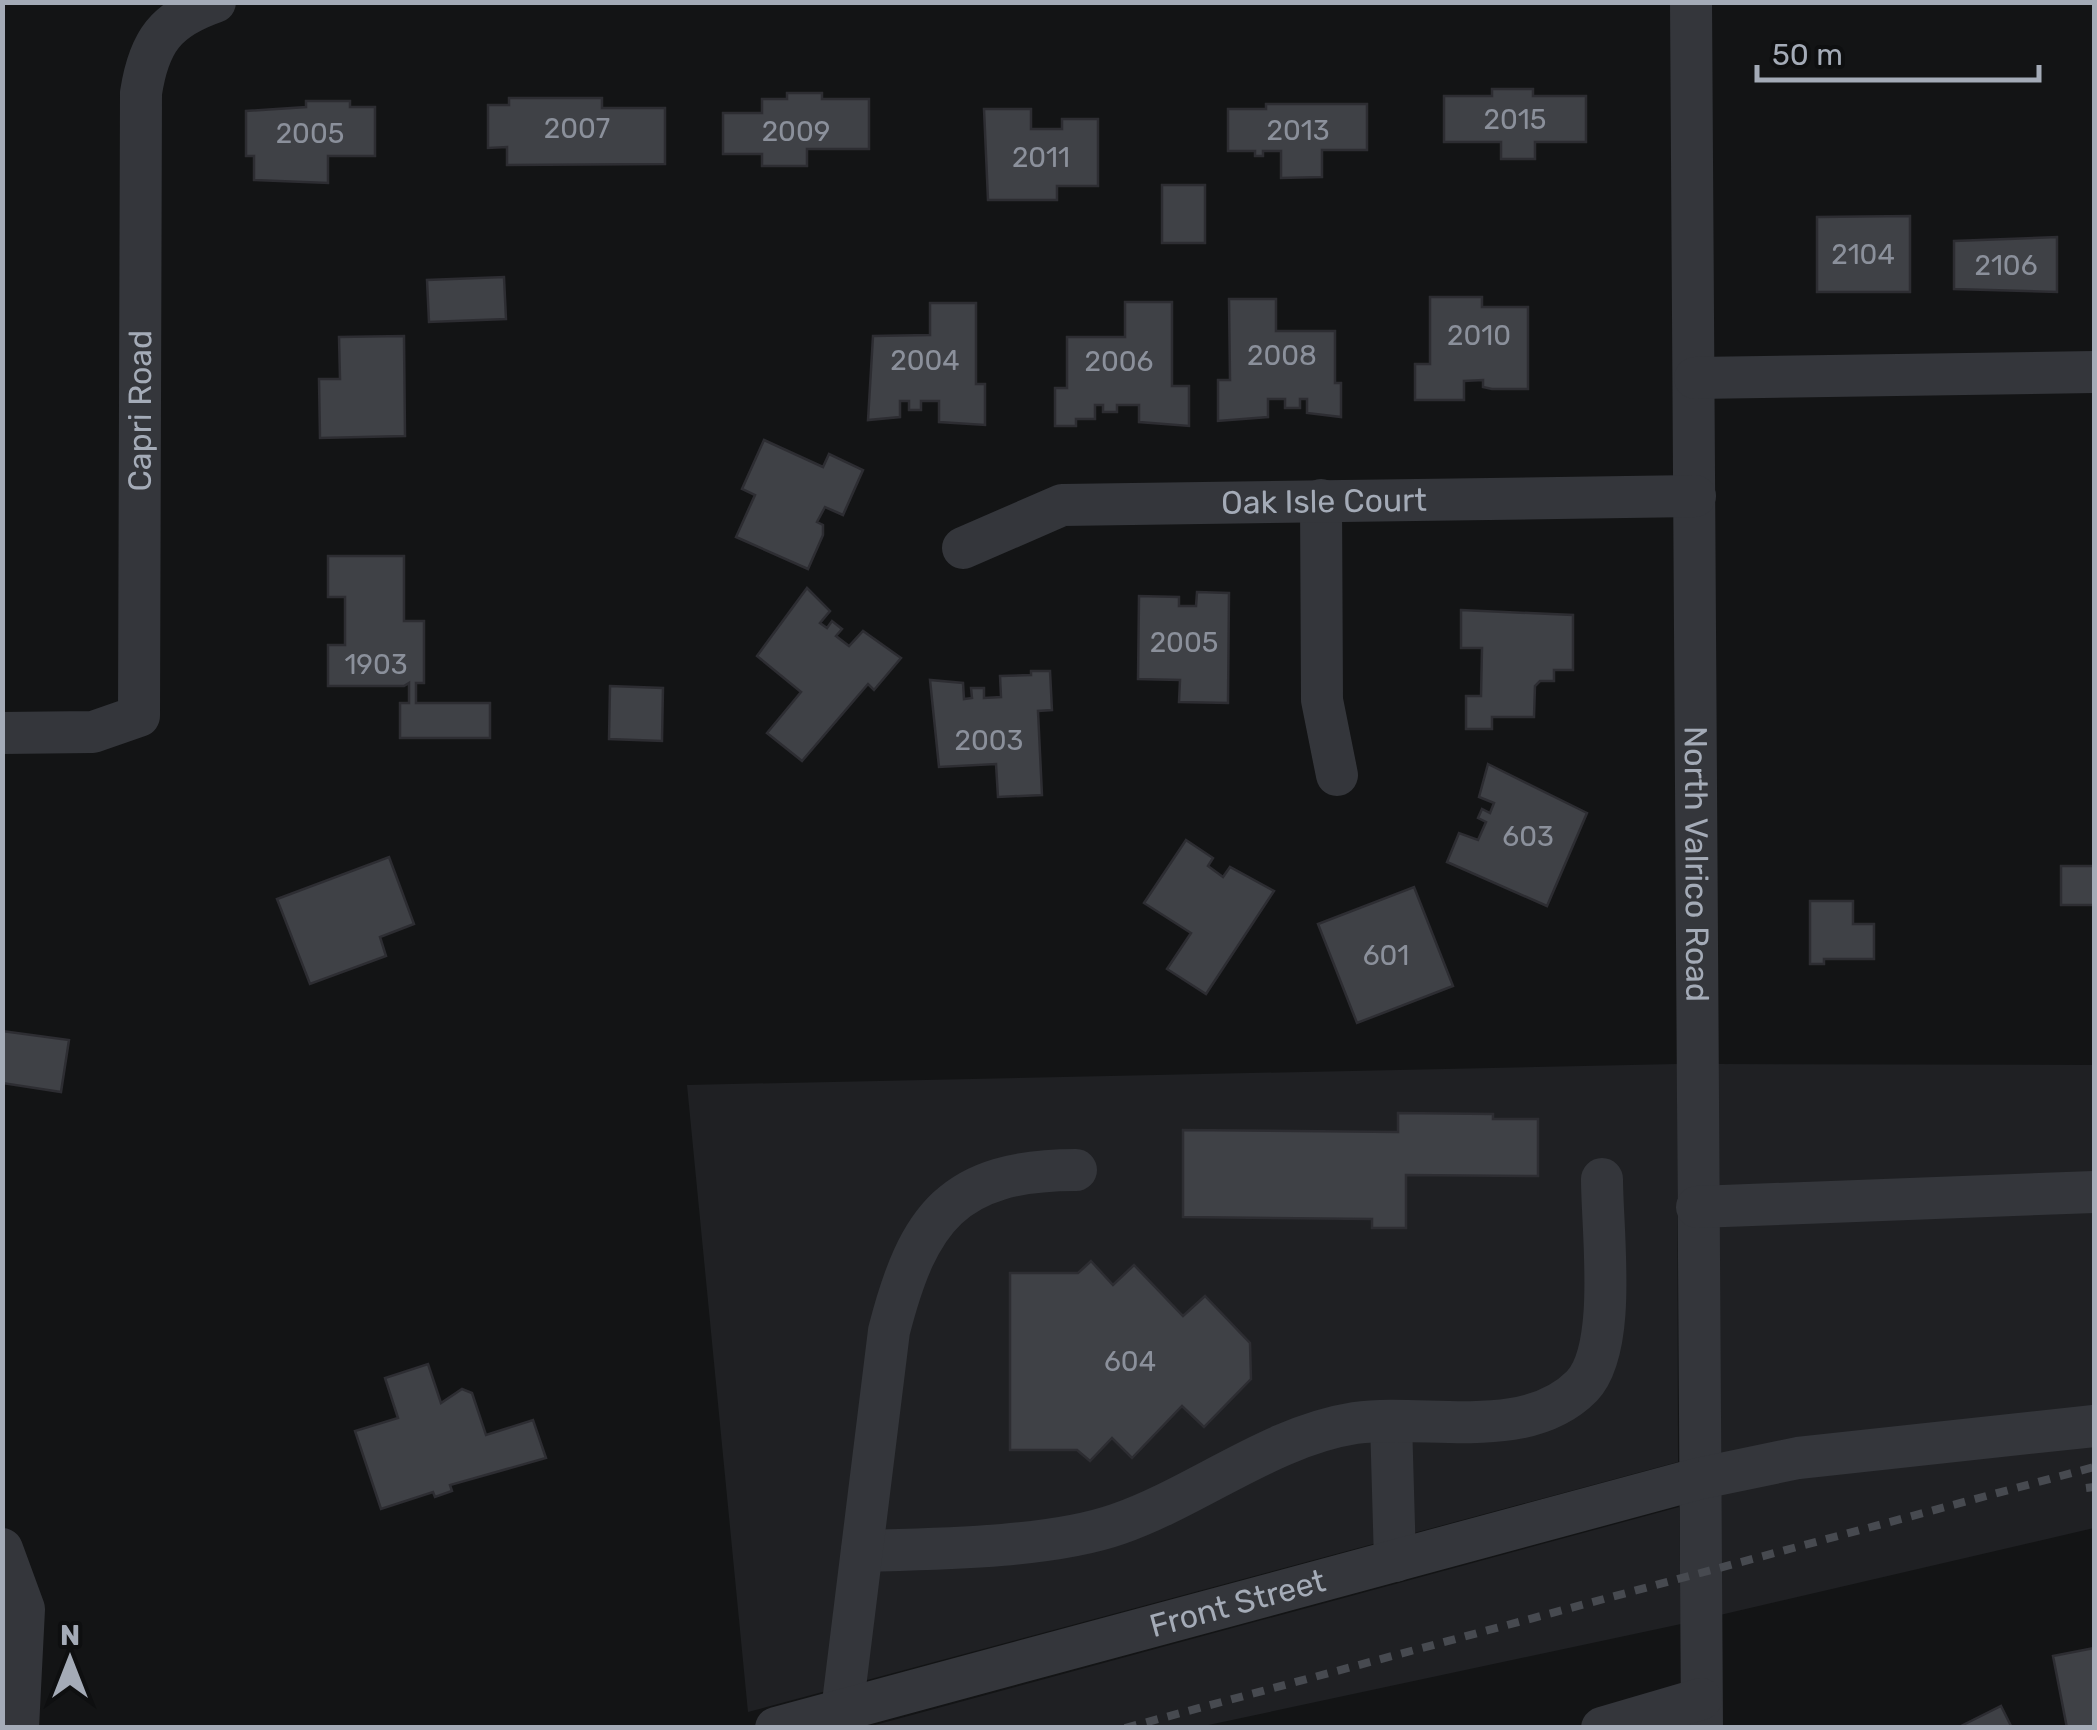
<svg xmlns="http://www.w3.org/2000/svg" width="2097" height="1730" font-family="Rubik,sans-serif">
  <rect width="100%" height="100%" fill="#131415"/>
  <g fill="#1f2023">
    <path d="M1677 1064 1678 1462 748 1712 687 1085Z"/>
    <path d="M1716 1064 2094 1065V1528L1720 1615Z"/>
    <path d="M1679 1507 1681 1624 1199 1727 864 1728Z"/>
  </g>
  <g fill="#3f4146" stroke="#2d2d32" stroke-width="2.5">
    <path d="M1492 89H1533V96H1586V142H1535V159H1501V142H1444V96H1492Z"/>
    <path d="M787 93H822V99H869V149H807V166H762V154H723V113H762V99H787Z"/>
    <path d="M509 98H602V108H665V164L507 165V147L488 148V105H509Z"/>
    <path d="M306 101H350V107H375V156H328V183L254 180V156H246V111L306 107Z"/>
    <path d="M1266 104H1367V150H1322V177L1281 178V151H1263V156H1255V151H1228V109H1266Z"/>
    <path d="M984 109H1031V129H1062V119H1098V186H1057V200H988Z"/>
    <rect x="1162" y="185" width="43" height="58"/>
    <path d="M1910 216V292H1817V217Z"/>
    <path d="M2057 237V292L1954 289V241Z"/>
    <path d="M504 277 506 319 429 322 427 280Z"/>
    <path d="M1430 297H1482V307H1528V389H1492L1483 387V380L1464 381V400H1415V364H1430Z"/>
    <path d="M1229 299H1276V331H1335V383H1341V417L1307 413V399H1300V408H1285V399H1268V417L1218 421V380H1230Z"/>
    <path d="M1125 302H1172V386H1189V426L1139 422V405H1117V412H1103V405H1095V419H1076V426H1055V388H1067V337H1125Z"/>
    <path d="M930 303H976V384H985V425L939 422V401H921V410H909V401H900V417L868 420 873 336 930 335Z"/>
    <path d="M404 336 405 436 320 438 319 379H340L339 337Z"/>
    <path d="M764 440 823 467 829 454 863 470 843 515 825 507 817 522 823 525V535L808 569 736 537 755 495 742 489Z"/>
    <path d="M328 556H404V621H424V683H416V703H490V738H400V703H409V683L404 686H328V645H345V597H328Z"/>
    <path d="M807 588 830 611 820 623 827 628 832 621 842 629 836 636 849 646 863 631 901 658 874 690 868 684 802 761 767 733 801 692 757 656Z"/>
    <path d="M1197 592 1229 593 1228 703 1179 702 1180 680 1138 679 1139 596 1179 597V606H1196Z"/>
    <path d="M1461 610 1573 615V670H1554V681H1540L1535 686 1534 717H1492V729H1466V696H1481L1482 648H1461Z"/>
    <path d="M1031 671H1050L1052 710 1038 711 1042 795 998 797 996 764 939 767 930 680 963 683 964 699 972 698 971 688H984V698L1001 697 1000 676 1031 675Z"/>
    <path d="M610 686 663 688 662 741 609 739Z"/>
    <path d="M1488 764 1587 813 1547 906 1447 862 1459 833 1478 840 1486 822 1478 818 1482 809 1490 813 1494 803 1479 797Z"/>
    <path d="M1186 840 1213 858 1208 866 1223 877 1230 867 1274 891 1206 994 1167 969 1191 933 1144 903Z"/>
    <path d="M389 857 414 924 380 937 386 956 310 984 277 899Z"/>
    <rect x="2061" y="866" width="33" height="39"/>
    <path d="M1414 887 1453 986 1357 1023 1318 924Z"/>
    <path d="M1810 901H1853V924H1874V959H1824V964H1810Z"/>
    <path d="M2 1031 69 1040 61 1092 2 1083Z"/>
    <path d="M1398 1113 1493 1114V1119H1538V1176L1406 1175V1228H1372V1219L1183 1217V1130L1398 1132Z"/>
    <path d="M1091 1261 1113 1285 1134 1265 1183 1316 1205 1296 1250 1343 1251 1379 1204 1427 1182 1406 1132 1458 1112 1438 1090 1461 1077 1450H1010V1273H1078Z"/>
    <path d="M428 1364 441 1403 462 1389 472 1393 486 1435 533 1420 546 1458 450 1485 452 1491 435 1497 433 1492 381 1509 355 1431 398 1418 385 1378Z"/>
    <path d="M2094 1648V1728H2067L2053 1656Z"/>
    <path d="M2001 1706 2012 1728 1959 1727Z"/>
  </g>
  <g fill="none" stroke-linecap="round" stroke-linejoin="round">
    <g stroke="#34363b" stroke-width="42">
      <path id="s1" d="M1691 2 1702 1728"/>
      <path d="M1695 378 2094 372"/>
      <path d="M1321 500 1322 700 1337 775"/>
      <path id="s2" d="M963 548 1062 505 1695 496"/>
      <path id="s3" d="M2 733 93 732 139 716 141 93C149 41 166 19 215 2"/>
      <path d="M1697 1207 2094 1192"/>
      <path d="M1391 1421 1395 1561"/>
      <path d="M2 1549 24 1609 18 1728"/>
      <path d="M862 1551C935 1549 1050 1548 1118 1524 1198 1496 1271 1436 1355 1423 1426 1413 1526 1443 1582 1386 1618 1348 1602 1231 1602 1179"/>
      <path d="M842 1711 889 1331C918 1218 953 1170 1076 1170"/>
      <path id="s4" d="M776 1728 1697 1479 1798 1458 2094 1426"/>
      <path d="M1602 1728 1701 1699"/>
    </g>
    <g stroke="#474a50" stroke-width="8" stroke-dasharray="12 10" stroke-linecap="butt">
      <path d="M2086 1488 2094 1487"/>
      <path d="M1125 1728 2094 1467"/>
    </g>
  </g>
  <g text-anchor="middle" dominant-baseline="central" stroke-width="10" stroke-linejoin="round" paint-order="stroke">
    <g font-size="28" fill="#8b909b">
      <text x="1515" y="119">2015</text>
      <text x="577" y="128">2007</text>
      <text x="1298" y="130">2013</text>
      <text x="796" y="131">2009</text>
      <text x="310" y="133">2005</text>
      <text x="1041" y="157">2011</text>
      <text x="1863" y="254">2104</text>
      <text x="2006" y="265">2106</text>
      <text x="1479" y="335">2010</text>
      <text x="1282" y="355">2008</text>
      <text x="925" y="360">2004</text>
      <text x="1119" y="361">2006</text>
      <text x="1184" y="642">2005</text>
      <text x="376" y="664">1903</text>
      <text x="989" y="740">2003</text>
      <text x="1528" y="836">603</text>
      <text x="1386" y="955">601</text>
      <text x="1130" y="1361">604</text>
    </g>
    <g font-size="32" fill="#a4abb7" stroke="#0e0f10">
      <text stroke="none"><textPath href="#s3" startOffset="445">Capri Road</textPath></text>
      <text stroke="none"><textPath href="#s2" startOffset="370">Oak Isle Court</textPath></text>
      <text stroke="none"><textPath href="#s1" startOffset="862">North Valrico Road</textPath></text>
      <text stroke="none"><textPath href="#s4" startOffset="478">Front Street</textPath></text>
    </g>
  </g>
  <rect width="2097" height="1730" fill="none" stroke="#a4abb7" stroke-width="10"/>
  <g transform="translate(70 1660)" stroke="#0e0f10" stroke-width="8" paint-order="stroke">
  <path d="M0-8L18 38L0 25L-18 38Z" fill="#a4abb7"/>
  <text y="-15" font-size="28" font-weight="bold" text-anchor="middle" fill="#a4abb7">N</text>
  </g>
  <path d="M1757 65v15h282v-15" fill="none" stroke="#a4abb7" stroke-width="5"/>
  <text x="1772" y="65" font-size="30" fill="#a4abb7" stroke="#0e0f10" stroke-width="8" paint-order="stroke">50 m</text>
</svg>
